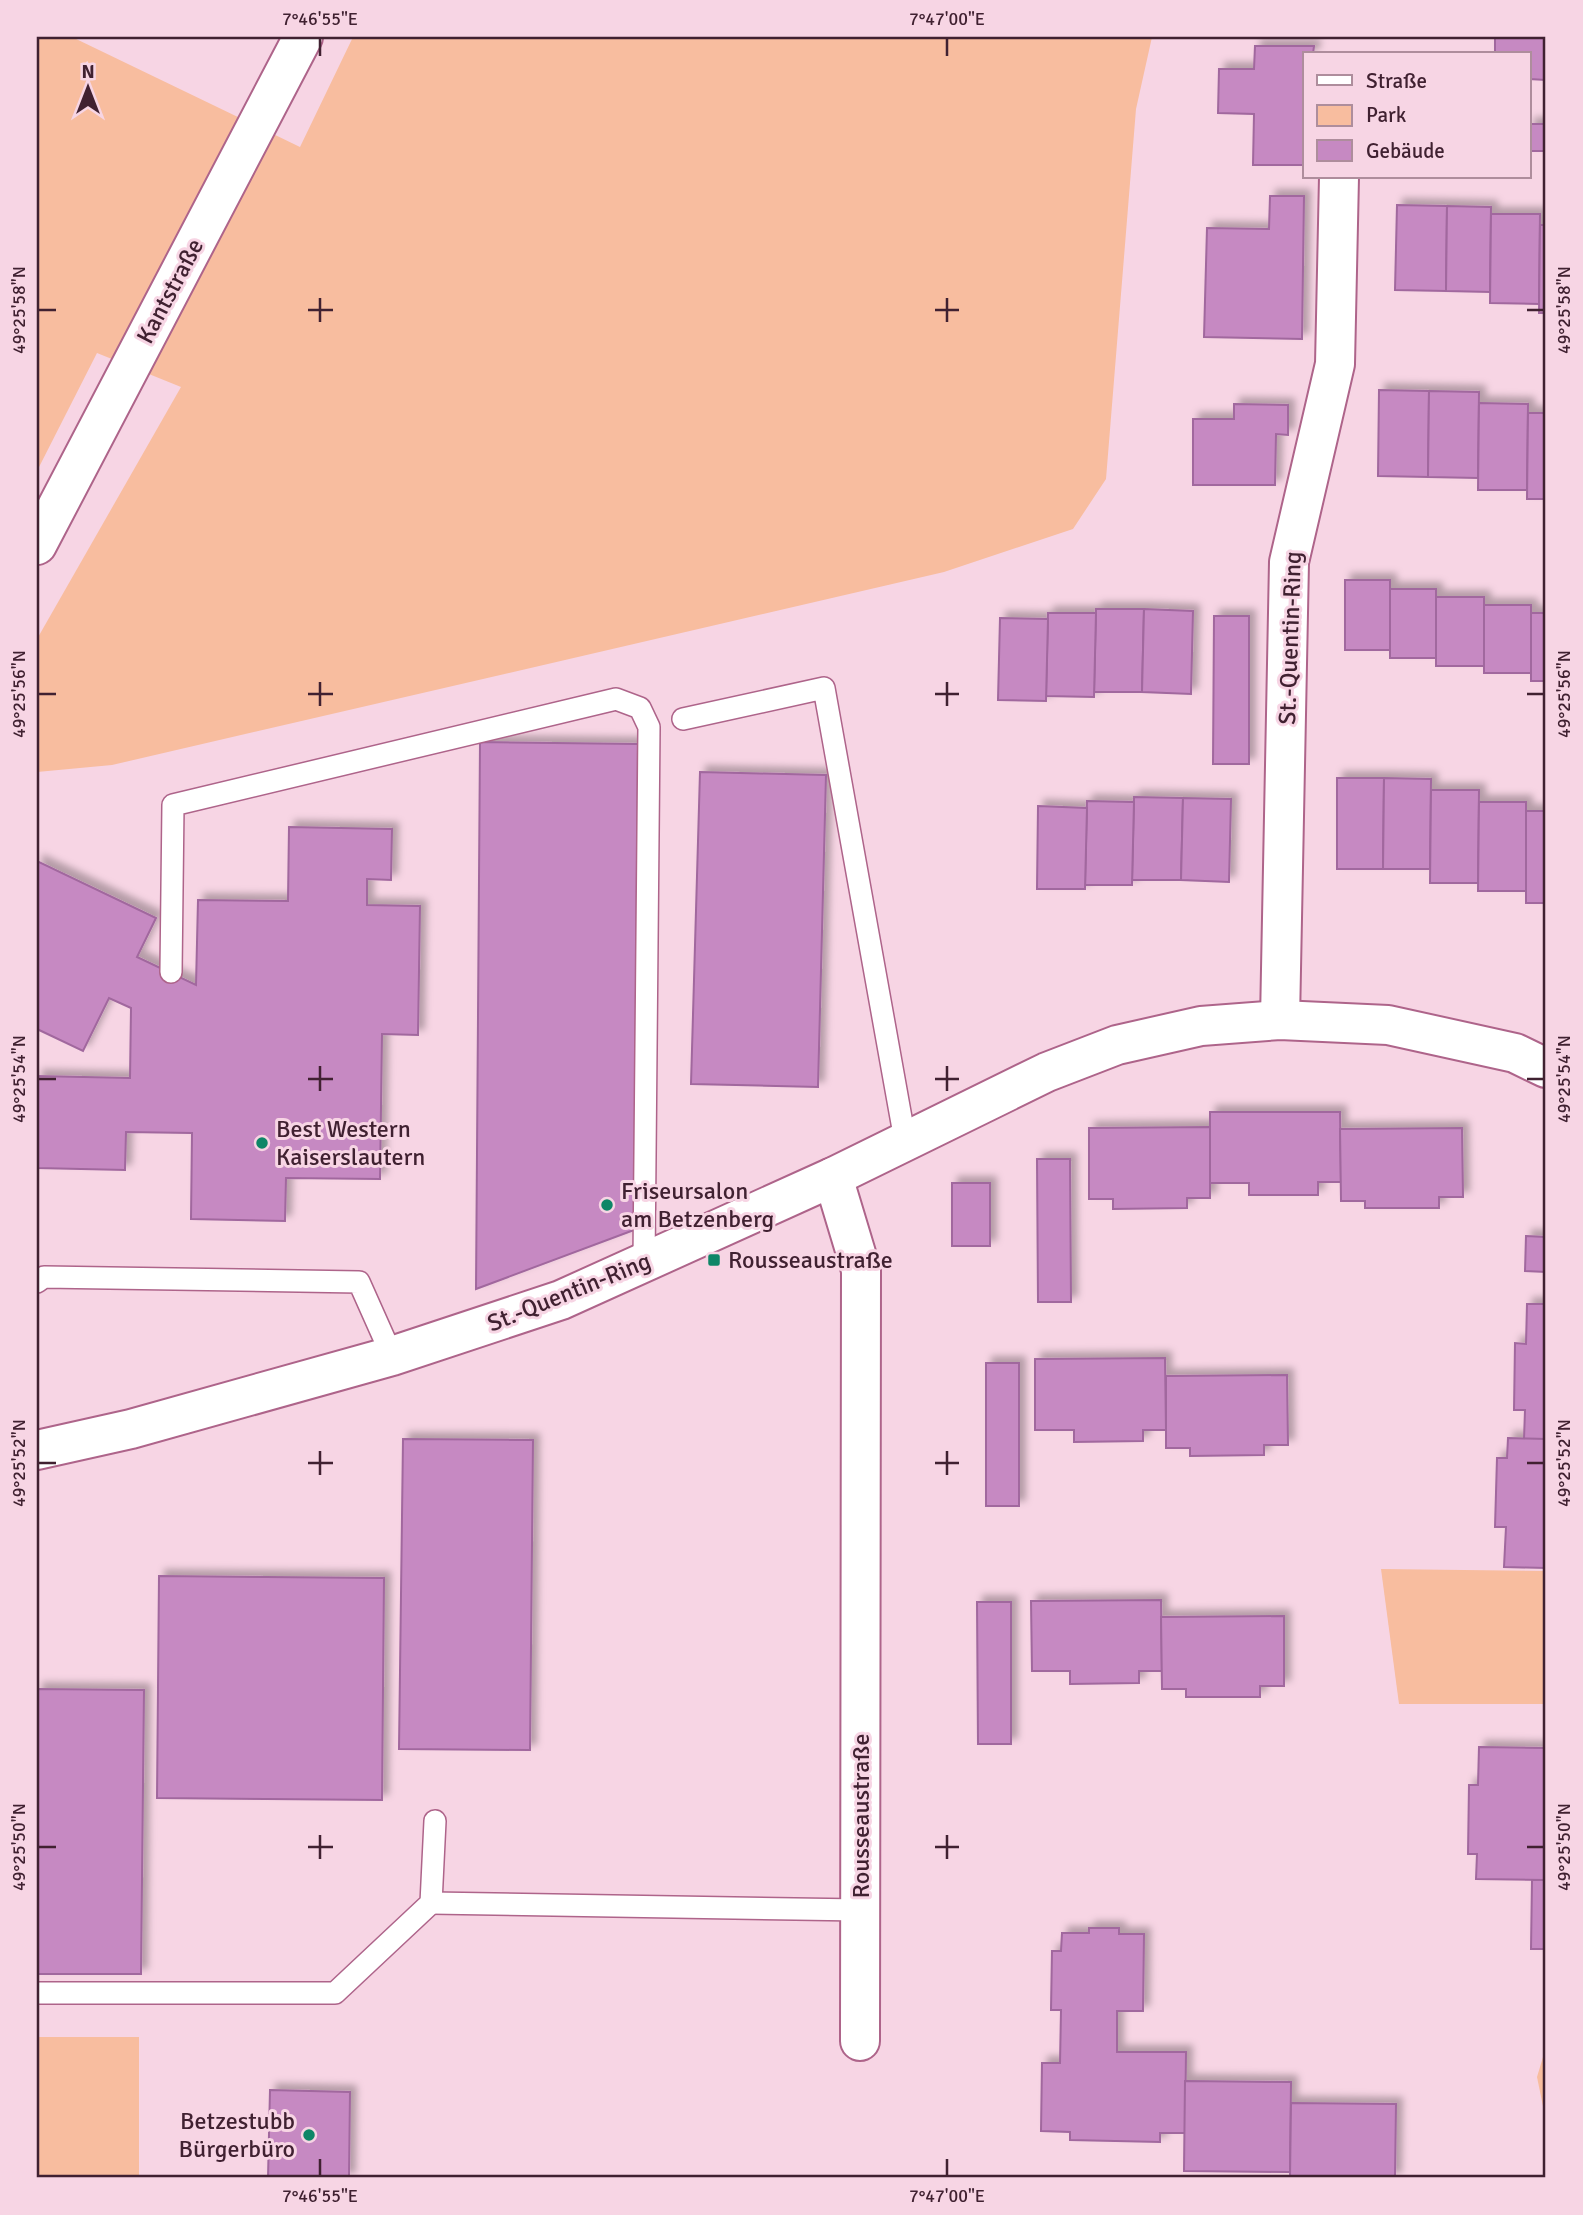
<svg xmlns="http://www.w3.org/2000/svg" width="1583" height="2215" font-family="Signika,sans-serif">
  <defs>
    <filter id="shadow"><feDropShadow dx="6" dy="-6" stdDeviation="3.5" flood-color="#0004"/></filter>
  </defs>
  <rect width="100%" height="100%" fill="#f7d5e4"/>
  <g fill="#f8bd9f">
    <path d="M37 37H72L300 147 353 37H1152L1136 109 1106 479 1073 529 944 572 112 765 37 772V639L181 387 97 353 37 471Z"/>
    <path d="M1381 1569 1546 1571V1704H1399Z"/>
    <path d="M37 2037H139V2177L37 2175Z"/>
    <path d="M1546 2047V2121L1537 2077Z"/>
  </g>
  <g fill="#c689c2" stroke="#a1679e" stroke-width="2" filter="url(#shadow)">
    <path d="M1495 37H1546V80L1529 79V54H1495Z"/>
    <path d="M1255 46H1314L1313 54H1305V165H1253L1254 114 1218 113 1219 69H1254Z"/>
    <rect x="1529" y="124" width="17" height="27"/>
    <path d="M1270 196H1304L1302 339 1204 337 1207 228 1269 229Z"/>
    <path d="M1397 205 1447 206 1446 291 1395 290Z"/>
    <path d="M1447 206 1491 207 1490 292 1446 291Z"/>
    <path d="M1491 214H1540L1539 304 1490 303Z"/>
    <path d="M1540 225H1546V313H1539Z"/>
    <path d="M1379 390 1429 391 1428 477 1378 476Z"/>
    <path d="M1429 391 1479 392 1478 478 1428 477Z"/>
    <path d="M1479 403 1528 404 1527 490H1478Z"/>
    <path d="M1234 404 1288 405V435L1276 434 1275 485H1193V419H1234Z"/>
    <path d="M1528 413H1546V499H1527Z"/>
    <rect x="1345" y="580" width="45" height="70"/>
    <rect x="1390" y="589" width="46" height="69"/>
    <rect x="1436" y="597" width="48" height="69"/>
    <rect x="1484" y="605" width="47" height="68"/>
    <path d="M1096 609H1144L1142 692H1094Z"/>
    <path d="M1144 609 1193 611 1191 694 1142 692Z"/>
    <path d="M1048 613H1096L1094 697 1046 696Z"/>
    <rect x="1531" y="613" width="15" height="68"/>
    <path d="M1214 616H1249V764H1213Z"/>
    <path d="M1000 618 1048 619 1046 701 998 700Z"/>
    <path d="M480 742 638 744 634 1230 476 1289Z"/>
    <path d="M700 772 826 775 818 1087 691 1084Z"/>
    <path d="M1337 778H1384L1383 869H1337Z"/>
    <path d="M1384 778 1431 779 1430 869H1383Z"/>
    <path d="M1431 790H1479L1478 883H1430Z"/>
    <path d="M1134 797 1183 798 1181 880H1132Z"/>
    <path d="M1183 798 1231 799 1229 882 1181 880Z"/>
    <path d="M1087 801 1134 802 1132 885H1085Z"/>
    <path d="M1479 802H1526V891H1478Z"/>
    <path d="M1038 806 1087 808 1085 889H1037Z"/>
    <rect x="1526" y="811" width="20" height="92"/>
    <path d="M289 827 392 829 391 880 367 879V905L420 906 418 1035 382 1034 380 1179 286 1178 285 1221 191 1219 192 1133 126 1132 125 1170 37 1168V1076L130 1078 131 1008 109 998 83 1051 37 1029V861L156 918 137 957 196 985 198 900 288 901Z"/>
    <path d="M1210 1112H1340L1341 1182H1318V1195H1249V1183H1210Z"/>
    <path d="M1210 1127V1198H1187V1208L1113 1209V1199H1089V1128Z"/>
    <path d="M1462 1128 1463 1197H1439V1208H1365V1201H1341L1340 1129Z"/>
    <path d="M1037 1159H1070L1071 1302H1038Z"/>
    <rect x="952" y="1183" width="38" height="63"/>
    <path d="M1526 1236 1546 1237V1272L1525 1271Z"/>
    <path d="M1527 1304H1546V1439H1524L1525 1410H1514L1515 1343 1526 1344Z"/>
    <path d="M1165 1358 1166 1430H1143V1441L1074 1442V1430H1035V1359Z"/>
    <rect x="986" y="1363" width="33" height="143"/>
    <path d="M1287 1375 1288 1445H1264V1455L1190 1456V1448H1166V1376Z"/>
    <path d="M1508 1438 1546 1439V1568L1504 1567 1506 1527H1495L1497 1458H1507Z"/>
    <path d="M403 1439 533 1440 530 1750 399 1749Z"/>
    <path d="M159 1576 384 1578 382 1800 157 1798Z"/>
    <path d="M1161 1600 1162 1671H1139V1683L1070 1684V1671H1032L1031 1601Z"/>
    <path d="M977 1602H1011V1744H978Z"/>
    <path d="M1284 1616V1686H1260V1697H1186V1689H1162L1161 1617Z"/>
    <path d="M37 1689 144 1690 141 1974H37Z"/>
    <path d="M1479 1747 1546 1748V1880L1476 1879 1477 1854H1468L1469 1785H1478Z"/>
    <path d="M1532 1880H1546V1949H1531Z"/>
    <path d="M1089 1928H1119V1934H1144L1143 2011H1117V2052H1186L1185 2133H1160V2142L1070 2140V2132L1041 2131 1042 2063H1060L1061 2010H1051L1052 1951H1061L1062 1933H1089Z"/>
    <path d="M1185 2081 1291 2082 1290 2172 1184 2171Z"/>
    <path d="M270 2090 350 2092 349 2178H268Z"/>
    <path d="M1291 2103 1396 2104 1395 2178H1290Z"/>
  </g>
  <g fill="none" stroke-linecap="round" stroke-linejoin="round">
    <defs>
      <g id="service">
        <path d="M683 719 824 688 905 1140"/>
        <path d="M171 972 173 805 616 699 640 708 649 727 644 1263"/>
        <path d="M37 1282 44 1277 359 1282 392 1356"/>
        <path d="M431 1903 861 1910"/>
        <path d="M37 1993H335L431 1903 435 1821"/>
      </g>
      <g id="minor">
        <path d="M37 545 303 37"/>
        <path d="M1280 1020 1289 562 1335 364 1339 177"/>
        <path d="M833 1177 861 1270 860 2041"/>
        <path d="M37 1450 131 1429 392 1356 561 1300 833 1177 1047 1072 1117 1045 1201 1026 1280 1020 1388 1025 1515 1053 1546 1068"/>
      </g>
    </defs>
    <use href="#service" stroke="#ae648a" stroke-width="24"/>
    <use href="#minor" stroke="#ae648a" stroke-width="42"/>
    <use href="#service" stroke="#fff" stroke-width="21"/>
    <use href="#minor" stroke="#fff" stroke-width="38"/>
  </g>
  <path fill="none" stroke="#402131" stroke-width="2.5" d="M320 38V56M947 38V56M320 298V322M947 298V322M38 310H56M308 310H333M935 310H959M1527 310H1544M320 682V706M947 682V706M38 694H56M308 694H333M935 694H959M1527 694H1544M320 1066V1091M947 1066V1091M38 1079H56M308 1079H333M935 1079H959M1527 1079H1544M320 1451V1475M947 1451V1475M38 1463H56M308 1463H333M935 1463H959M1527 1463H1544M320 1835V1859M947 1835V1859M38 1847H56M308 1847H333M935 1847H959M1527 1847H1544M320 2159V2176M947 2159V2176"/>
  <g fill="#0e8667" stroke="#f7d5e4" stroke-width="2.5">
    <circle cx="262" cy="1143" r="7"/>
    <circle cx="607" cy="1205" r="7"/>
    <rect x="707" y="1253" width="14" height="14" rx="3.5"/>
    <circle cx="309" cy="2135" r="7"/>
  </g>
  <g text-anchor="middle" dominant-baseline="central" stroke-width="6" stroke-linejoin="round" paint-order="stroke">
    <g font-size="24" fill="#402131" stroke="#f7d5e4">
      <text transform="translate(170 291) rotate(-62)">Kantstraße</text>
      <text transform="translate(1290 638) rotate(-88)">St.-Quentin-Ring</text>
      <text transform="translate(569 1292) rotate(-22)">St.-Quentin-Ring</text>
      <text transform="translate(861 1816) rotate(-90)">Rousseaustraße</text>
    </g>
    <g font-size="24" fill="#402131" stroke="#f7d5e4" text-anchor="start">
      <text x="276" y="1129">Best Western<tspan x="276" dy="28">Kaiserslautern</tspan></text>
      <text x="621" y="1191">Friseursalon<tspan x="621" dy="28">am Betzenberg</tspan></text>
      <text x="728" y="1260">Rousseaustraße</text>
      <text x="295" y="2121" text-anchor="end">Betzestubb<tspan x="295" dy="28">Bürgerbüro</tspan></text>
    </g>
  </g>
  <rect width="1583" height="2215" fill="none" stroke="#f7d5e4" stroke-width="77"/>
  <rect x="1303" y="52" width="228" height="126" fill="#f7d5e4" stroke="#ae8d9c" stroke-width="2"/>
  <rect x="1317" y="75" width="35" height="10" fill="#ffffff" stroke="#ae8d9c" stroke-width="2"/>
  <text x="1366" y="88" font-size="21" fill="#402131">Straße</text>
  <rect x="1317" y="105" width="35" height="21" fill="#f8bd9f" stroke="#ae8d9c" stroke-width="2"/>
  <text x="1366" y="122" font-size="21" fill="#402131">Park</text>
  <rect x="1317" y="140" width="35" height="21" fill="#c689c2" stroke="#ae8d9c" stroke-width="2"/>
  <text x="1366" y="158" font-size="21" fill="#402131">Gebäude</text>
  <g transform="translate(88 88)" stroke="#f7d5e4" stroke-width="5" paint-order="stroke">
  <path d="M0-5L12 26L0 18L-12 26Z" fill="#402131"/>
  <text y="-10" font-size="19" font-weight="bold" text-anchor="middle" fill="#402131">N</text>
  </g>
  <rect x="38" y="38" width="1506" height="2138" fill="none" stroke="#402131" stroke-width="2.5"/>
  <g font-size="18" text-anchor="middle" fill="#402131">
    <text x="320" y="25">7°46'55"E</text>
    <text x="947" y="25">7°47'00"E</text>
    <text transform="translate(19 310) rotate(-90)" y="6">49°25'58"N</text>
    <text transform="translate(1564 310) rotate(-90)" y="6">49°25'58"N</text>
    <text transform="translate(19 694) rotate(-90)" y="6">49°25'56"N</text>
    <text transform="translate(1564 694) rotate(-90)" y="6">49°25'56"N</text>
    <text transform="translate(19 1079) rotate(-90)" y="6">49°25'54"N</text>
    <text transform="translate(1564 1079) rotate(-90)" y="6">49°25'54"N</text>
    <text transform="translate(19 1463) rotate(-90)" y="6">49°25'52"N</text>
    <text transform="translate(1564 1463) rotate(-90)" y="6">49°25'52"N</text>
    <text transform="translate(19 1847) rotate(-90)" y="6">49°25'50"N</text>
    <text transform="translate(1564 1847) rotate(-90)" y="6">49°25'50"N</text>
    <text x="320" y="2202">7°46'55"E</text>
    <text x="947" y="2202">7°47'00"E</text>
  </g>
</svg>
